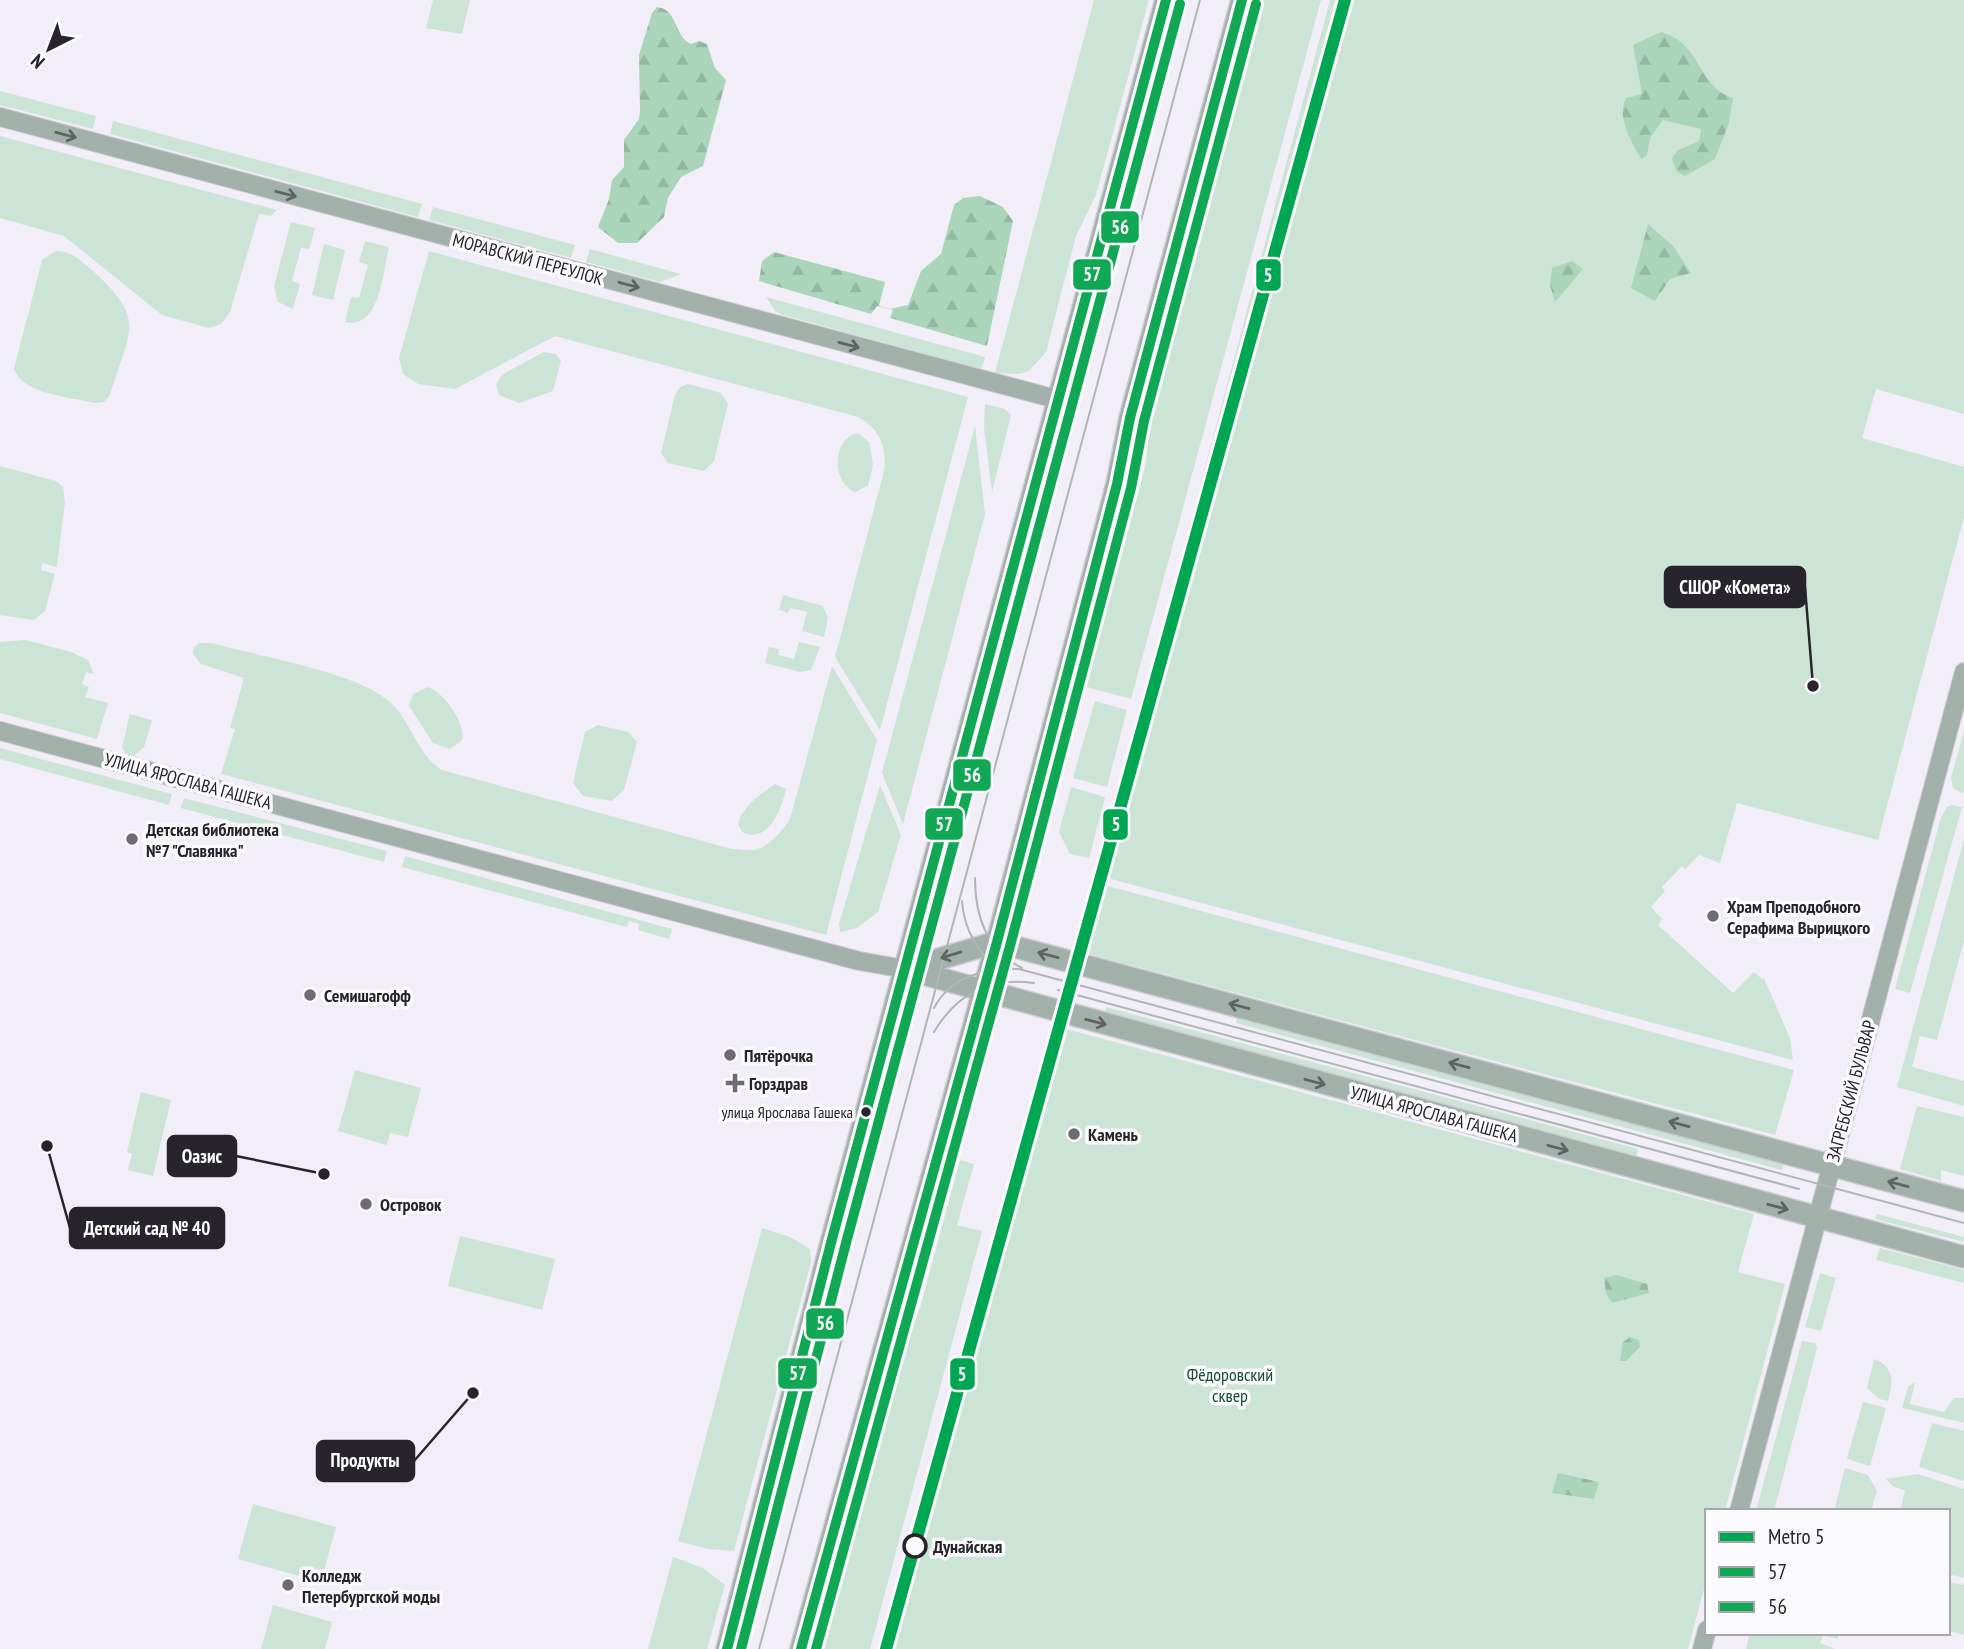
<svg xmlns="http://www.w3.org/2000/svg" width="1964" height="1649" font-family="'PT Sans Narrow',sans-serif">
  <defs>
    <pattern id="forest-firs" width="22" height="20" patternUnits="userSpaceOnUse" patternTransform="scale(1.75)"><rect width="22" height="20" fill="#abd5bb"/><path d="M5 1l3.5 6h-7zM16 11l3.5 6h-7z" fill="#93b7a1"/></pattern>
  </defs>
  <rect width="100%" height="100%" fill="#f1eef7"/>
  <g fill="#cce4d5">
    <path d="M433 0H470L462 34 426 28Z"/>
    <path d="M1094 0H1149L1096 195 1076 236 1046 352 1029 371 1019 374 995 373Z"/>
    <path d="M1261 0H1321L1131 699 1086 687 1146 464 1149 423Z"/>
    <path d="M1330 0H1964V414L1876 389 1862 438 1964 467V517L1878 840 1737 803 1720 863 1699 855 1685 869 1682 866 1662 887 1665 891 1651 907 1662 919 1658 925 1733 993 1754 972 1762 979 1764 978 1790 1038 1793 1060 1096 875Z"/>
    <path d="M0 91 96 116 93 129 0 105Z"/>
    <path d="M113 121 422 204 418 217 110 134Z"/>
    <path d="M0 136 277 210 271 216 259 214 230 312 221 324 209 328 162 315 64 236 0 218Z"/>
    <path d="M433 207 575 245 571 258 429 220Z"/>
    <path d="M291 222 315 228 309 249 301 248 292 281 300 284 293 309 278 302 274 286Z"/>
    <path d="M365 241 389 247C383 272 380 330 345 322L351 297 359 298 368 265 359 262Z"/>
    <path d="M324 244 345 250 333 300 312 295Z"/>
    <path d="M590 249 681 274 660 282 586 262Z"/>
    <path d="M56 251C72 251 81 261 93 271 148 321 129 330 110 395L104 402 95 403C71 397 24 395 14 369L42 260Z"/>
    <path d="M429 251 968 397 880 730 835 657 884 471C887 448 879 425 855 416L555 336 455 389 418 384 403 374 399 358Z"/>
    <path d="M766 297 985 357V358L981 369 783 315 775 311Z"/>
    <path d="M544 352 556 354 561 361 553 391 519 403 499 395 496 384 503 374Z"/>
    <path d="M688 384 721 393 728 404 714 461 704 471 668 463 661 453 675 395 680 387Z"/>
    <path d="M985 404 1005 409 1011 415 992 492 984 428Z"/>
    <path d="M975 426 985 514 903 824 882 773Z"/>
    <path d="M858 433 869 442 873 465 868 486 855 492C831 483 832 438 858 433Z"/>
    <path d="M0 466 56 481 63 487 65 502 57 567 42 563 41 570 55 574 45 611 34 620 0 615Z"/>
    <path d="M783 595 823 606 828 618 824 637 802 631 807 612 790 608 788 613 779 610Z"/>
    <path d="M26 640 71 652 88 660 94 674 86 672 82 684 89 687 85 697 108 703 97 739 0 713V642Z"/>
    <path d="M799 642 820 647 811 670 800 672 765 663 769 647 779 649 778 655 794 659Z"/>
    <path d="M199 643H212C257 656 357 672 390 702 411 721 418 756 442 770L732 849C738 849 748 851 755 850 770 846 782 831 790 819L832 666 877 740 826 935 221 774 235 729 230 728 244 678 201 664 193 654 194 648Z"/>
    <path d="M428 687C444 692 466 724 462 740L450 749 433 743 409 706 413 694Z"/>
    <path d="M1095 701 1127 710 1107 787 1073 778Z"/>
    <path d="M130 714 152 720 144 747 134 756 125 753 122 747Z"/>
    <path d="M598 725 628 732 637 742 624 790 612 801 583 796 573 783 585 732Z"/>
    <path d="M1964 731V792L1963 794 1953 788 1951 778Z"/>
    <path d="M0 748 172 794 169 805 0 759Z"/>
    <path d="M775 784 786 789C782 808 768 845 742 832L738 824C743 806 760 794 775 784Z"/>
    <path d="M880 785 901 835 878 912 857 928 840 932 839 924Z"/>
    <path d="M1071 787 1105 797 1089 858 1070 854 1059 832Z"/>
    <path d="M184 798 387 851 384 862 181 808Z"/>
    <path d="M1952 805 1962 807 1910 993 1895 989 1941 817 1947 807Z"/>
    <path d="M1964 839V941L1937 1040 1920 1036 1912 1067 1964 1081V1106L1897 1087Z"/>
    <path d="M405 856 672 929 669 939 638 930 639 924 629 921 627 927 402 867Z"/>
    <path d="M1093 882 1794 1070 1775 1135 1081 952 1083 945 1078 938Z"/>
    <path d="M1106 1007 1638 1149 1636 1156 1104 1014Z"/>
    <path d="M1237 1017 1784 1164 1782 1170 1236 1023Z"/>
    <path d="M1055 1026 1754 1214 1738 1272 1785 1284 1725 1511H1707V1578L1688 1649H881L965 1336 967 1338 970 1329 967 1325 1021 1133H1024L1030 1112 1027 1109Z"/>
    <path d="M355 1070 421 1088 408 1137 390 1133 387 1145 338 1131Z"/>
    <path d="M141 1092 171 1100 153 1176 128 1170 132 1154 127 1152Z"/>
    <path d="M1917 1106 1964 1117V1176L1941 1170V1181L1900 1169Z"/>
    <path d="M960 1160 974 1164 957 1225 982 1231 870 1649H821L893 1376 920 1308Z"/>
    <path d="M1877 1214 1964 1237V1242L1875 1219Z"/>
    <path d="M762 1228 790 1237 810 1249 811 1262 734 1551 708 1549 678 1541Z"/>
    <path d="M460 1236 555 1259 542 1310 448 1286Z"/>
    <path d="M1880 1248 1964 1270V1283L1876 1260Z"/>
    <path d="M1820 1273 1836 1278 1821 1331 1805 1327Z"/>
    <path d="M1802 1341 1815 1343 1817 1348 1774 1511H1756Z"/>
    <path d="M1874 1359C1895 1367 1893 1383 1888 1401L1879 1399 1867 1388Z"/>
    <path d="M1915 1382 1910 1404 1944 1412 1954 1398H1964V1423L1902 1408 1908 1387Z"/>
    <path d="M1863 1402 1886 1408 1870 1466 1847 1459Z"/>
    <path d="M1932 1423 1964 1431V1481L1919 1467Z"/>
    <path d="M1845 1468 1868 1475 1877 1491 1871 1511H1834Z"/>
    <path d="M1918 1474 1964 1489V1578L1948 1574V1511H1900L1905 1490 1894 1487 1886 1479Z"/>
    <path d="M253 1504 336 1527 321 1582 238 1559Z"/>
    <path d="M673 1557 703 1568 725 1585 707 1649H648Z"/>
    <path d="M1948 1582 1964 1585V1635L1948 1631Z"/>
    <path d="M273 1605 332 1622 325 1649H261Z"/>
    <path d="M1750 1633H1839L1838 1639 1823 1635 1820 1643 1835 1649H1746Z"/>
  </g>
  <g fill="url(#forest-firs)">
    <path d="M657 7C678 9 673 35 691 44L699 41 707 44 715 68 726 80 703 166 681 177 668 198 664 217 637 243H618L598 227 609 199 612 180 624 167V140L639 119 640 111 639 55 652 13Z"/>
    <path d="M1661 32C1702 43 1697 87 1733 98L1729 123 1715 159 1685 176 1676 171 1672 158 1678 150 1699 141 1701 129 1663 120 1650 138 1647 155 1641 159C1632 142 1616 117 1626 98L1642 94 1633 45Z"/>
    <path d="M980 196 1003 207 1013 221 987 346 890 318 893 310 877 306 871 314 759 281 762 261 774 252 885 282 879 306 890 309 908 305 921 271 941 254 954 205 963 198Z"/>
    <path d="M1648 224 1673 246 1691 273 1670 279 1655 301 1631 288Z"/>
    <path d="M1572 261 1583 269 1555 302 1550 285 1552 268Z"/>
    <path d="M1617 1275 1647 1284 1649 1293 1612 1303 1606 1293 1604 1278Z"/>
    <path d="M1630 1337 1639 1340 1640 1347 1626 1361H1620L1623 1342Z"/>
    <path d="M1558 1473 1599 1482 1594 1499 1552 1493Z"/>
  </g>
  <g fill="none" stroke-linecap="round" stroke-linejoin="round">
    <defs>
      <g id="minor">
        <path d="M0 117 1056 399"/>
        <path d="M0 731 859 961 905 969"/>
        <path d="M1739 1511 1964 672"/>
        <path d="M1702 1649 1707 1630"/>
      </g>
      <g id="tertiary">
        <path d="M905 969 1964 1257"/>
        <path d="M905 969 997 942 1964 1201"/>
        <path d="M727 1649 832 1239 1166 0"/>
        <path d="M801 1649 997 942 1117 484 1130 418 1242 0"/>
      </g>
    </defs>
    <use href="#minor" stroke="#cdcbd1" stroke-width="20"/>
    <use href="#tertiary" stroke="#cdcbd1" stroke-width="24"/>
    <use href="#minor" stroke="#a2b0aa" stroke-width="18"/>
    <use href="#tertiary" stroke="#a2b0aa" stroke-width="21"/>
    <g stroke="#b0b6b6" stroke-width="2">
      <path d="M975 878C975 916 986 950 1022 968"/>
      <path d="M962 901C964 930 978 955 1003 971"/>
      <path d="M1058 990 1799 1189"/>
      <path d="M934 1008C950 977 986 967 1019 969L1964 1223"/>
      <path d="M934 1032C957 993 990 977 1034 983"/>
      <path d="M759 1649 1200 0"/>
    </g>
    <defs>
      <g id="bus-1">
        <path d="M727 1649 832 1239 1166 0"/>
        <path d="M801 1649 997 942 1117 484 1130 418 1242 0"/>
      </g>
      <g id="bus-2">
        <path d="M741 1649 846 1243 1180 4"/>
        <path d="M816 1649 1010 946 1131 488 1144 421 1256 4"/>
      </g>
    </defs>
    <use href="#bus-1" stroke="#fbfafd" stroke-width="16"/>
    <use href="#bus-2" stroke="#fbfafd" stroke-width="16"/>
    <use href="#bus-1" stroke="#10a855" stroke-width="10"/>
    <use href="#bus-2" stroke="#10a855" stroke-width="10"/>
    <defs>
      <path id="metro-1" d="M886 1649 1345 0"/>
    </defs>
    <use href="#metro-1" stroke="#fbfafd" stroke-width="18"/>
    <use href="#metro-1" stroke="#00a651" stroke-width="12"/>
  </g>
  <defs><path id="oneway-shaft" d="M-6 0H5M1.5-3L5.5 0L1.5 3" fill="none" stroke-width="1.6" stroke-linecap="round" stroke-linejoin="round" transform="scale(1.75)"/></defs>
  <g stroke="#5e6464">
    <use href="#oneway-shaft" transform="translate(66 135) rotate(15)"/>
    <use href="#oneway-shaft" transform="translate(286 194) rotate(15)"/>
    <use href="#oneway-shaft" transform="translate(629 285) rotate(15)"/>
    <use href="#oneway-shaft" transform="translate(849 345) rotate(15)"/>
    <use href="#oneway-shaft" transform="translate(951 955) rotate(163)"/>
    <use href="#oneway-shaft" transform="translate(1048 955) rotate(-165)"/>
    <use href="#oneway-shaft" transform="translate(1239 1006) rotate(-165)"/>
    <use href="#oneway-shaft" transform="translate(1096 1022) rotate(15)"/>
    <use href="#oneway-shaft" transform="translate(1459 1065) rotate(-165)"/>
    <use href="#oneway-shaft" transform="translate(1315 1082) rotate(15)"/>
    <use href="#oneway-shaft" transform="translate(1679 1124) rotate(-165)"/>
    <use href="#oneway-shaft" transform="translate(1558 1148) rotate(15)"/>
    <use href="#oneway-shaft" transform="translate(1898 1184) rotate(-165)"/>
    <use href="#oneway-shaft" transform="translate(1778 1207) rotate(15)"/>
  </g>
  <g fill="#6e6b72" stroke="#fbfafd" stroke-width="2.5">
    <circle cx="132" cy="839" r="7"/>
    <circle cx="1713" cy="916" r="7"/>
    <circle cx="310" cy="995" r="7"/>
    <circle cx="730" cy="1055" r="7"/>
    <path d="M731.5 1072.5h7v7h7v7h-7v7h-7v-7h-7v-7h7z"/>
    <circle cx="1074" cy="1134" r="7"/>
    <circle cx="366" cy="1204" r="7"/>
    <circle cx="288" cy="1585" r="7"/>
  </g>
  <circle fill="#27252b" stroke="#fbfafd" stroke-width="2.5" cx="866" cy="1112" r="6"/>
  <circle fill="#fbfafd" stroke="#27252b" stroke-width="3.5" cx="915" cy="1546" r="11"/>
  <g text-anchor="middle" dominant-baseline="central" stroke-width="7" stroke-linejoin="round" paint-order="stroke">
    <g font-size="16" fill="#27252b" stroke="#fbfafd" text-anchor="end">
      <text x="853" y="1112">улица Ярослава Гашека</text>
    </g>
    <g font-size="18" fill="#27252b" stroke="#fbfafd">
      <text transform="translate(528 259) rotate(15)">МОРАВСКИЙ ПЕРЕУЛОК</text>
      <text transform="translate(188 781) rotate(15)">УЛИЦА ЯРОСЛАВА ГАШЕКА</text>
      <text transform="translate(1851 1091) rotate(-75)">ЗАГРЕБСКИЙ БУЛЬВАР</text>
      <text transform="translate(1434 1114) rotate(15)">УЛИЦА ЯРОСЛАВА ГАШЕКА</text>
    </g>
    <g font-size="18" font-weight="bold" fill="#27252b" stroke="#fbfafd" text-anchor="start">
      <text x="146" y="829">Детская библиотека<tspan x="146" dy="21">№7 "Славянка"</tspan></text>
      <text x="1727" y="906">Храм Преподобного<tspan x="1727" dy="21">Серафима Вырицкого</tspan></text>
      <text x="324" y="995">Семишагофф</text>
      <text x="744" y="1055">Пятёрочка</text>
      <text x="749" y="1083">Горздрав</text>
      <text x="1088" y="1134">Камень</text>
      <text x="380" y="1204">Островок</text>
      <text x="302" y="1575">Колледж<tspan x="302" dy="21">Петербургской моды</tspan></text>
    </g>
    <g font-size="18" fill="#144e2b" stroke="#fbfafd">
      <text x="1230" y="1374">Фёдоровский<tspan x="1230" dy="21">сквер</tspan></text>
    </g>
    <g font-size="18" font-weight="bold" fill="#27252b" stroke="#fbfafd" text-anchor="start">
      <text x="933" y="1546">Дунайская</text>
    </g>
  </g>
  <path fill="none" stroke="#27252b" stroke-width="2.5" d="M1813 686L1805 587M324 1174L236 1156M47 1146L70 1228M473 1393L414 1461"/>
  <g fill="#27252b" stroke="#fbfafd" stroke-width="2.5">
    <circle cx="1813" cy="686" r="7"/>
    <circle cx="324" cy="1174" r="7"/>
    <circle cx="47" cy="1146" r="7"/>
    <circle cx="473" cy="1393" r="7"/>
  </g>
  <g fill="#27252b" stroke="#27252b" stroke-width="2.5">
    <rect x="1665" y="567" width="140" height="40" rx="7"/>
    <rect x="168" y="1136" width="68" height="40" rx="7"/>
    <rect x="70" y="1208" width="154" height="40" rx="7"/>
    <rect x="317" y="1441" width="97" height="40" rx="7"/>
  </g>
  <g font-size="19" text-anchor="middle" font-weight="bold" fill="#fff">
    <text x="1735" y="594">СШОР «Комета»</text>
    <text x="202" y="1163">Оазис</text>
    <text x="147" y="1235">Детский сад № 40</text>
    <text x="365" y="1467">Продукты</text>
  </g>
  <g stroke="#fbfafd" stroke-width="2.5">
    <rect x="1100" y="210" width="40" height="34" rx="7" fill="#10a855"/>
    <rect x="1072" y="258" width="40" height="33" rx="7" fill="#10a855"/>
    <rect x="1255" y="258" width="27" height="34" rx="7" fill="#00a651"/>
    <rect x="952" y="758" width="40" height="34" rx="7" fill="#10a855"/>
    <rect x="924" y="807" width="40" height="34" rx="7" fill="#10a855"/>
    <rect x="1102" y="808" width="27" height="33" rx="7" fill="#00a651"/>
    <rect x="805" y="1307" width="40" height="33" rx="7" fill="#10a855"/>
    <rect x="777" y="1357" width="41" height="33" rx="7" fill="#10a855"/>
    <rect x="949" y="1357" width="27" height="34" rx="7" fill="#00a651"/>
  </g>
  <g font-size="19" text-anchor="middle" font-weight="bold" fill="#fff">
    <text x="1120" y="234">56</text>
    <text x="1092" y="281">57</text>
    <text x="1268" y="282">5</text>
    <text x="972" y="782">56</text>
    <text x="944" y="831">57</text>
    <text x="1116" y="831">5</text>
    <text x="825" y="1330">56</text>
    <text x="798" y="1380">57</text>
    <text x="962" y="1381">5</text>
  </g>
  <rect x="1705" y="1509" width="245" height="126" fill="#fbfafd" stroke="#a6a5a9" stroke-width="2"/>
  <rect x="1719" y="1532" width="35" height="10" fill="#00a651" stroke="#a6a5a9" stroke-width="2"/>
  <text x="1768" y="1544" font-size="21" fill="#27252b">Metro 5</text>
  <rect x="1719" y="1567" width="35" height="10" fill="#10a855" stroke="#a6a5a9" stroke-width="2"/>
  <text x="1768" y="1579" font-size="21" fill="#27252b">57</text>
  <rect x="1719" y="1602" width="35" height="10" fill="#10a855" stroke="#a6a5a9" stroke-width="2"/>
  <text x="1768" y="1614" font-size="21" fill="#27252b">56</text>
  <g transform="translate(49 49) rotate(222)" stroke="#fbfafd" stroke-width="5" paint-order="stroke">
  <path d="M0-5L12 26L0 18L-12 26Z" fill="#27252b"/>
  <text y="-10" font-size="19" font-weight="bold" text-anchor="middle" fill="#27252b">N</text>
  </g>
</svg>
